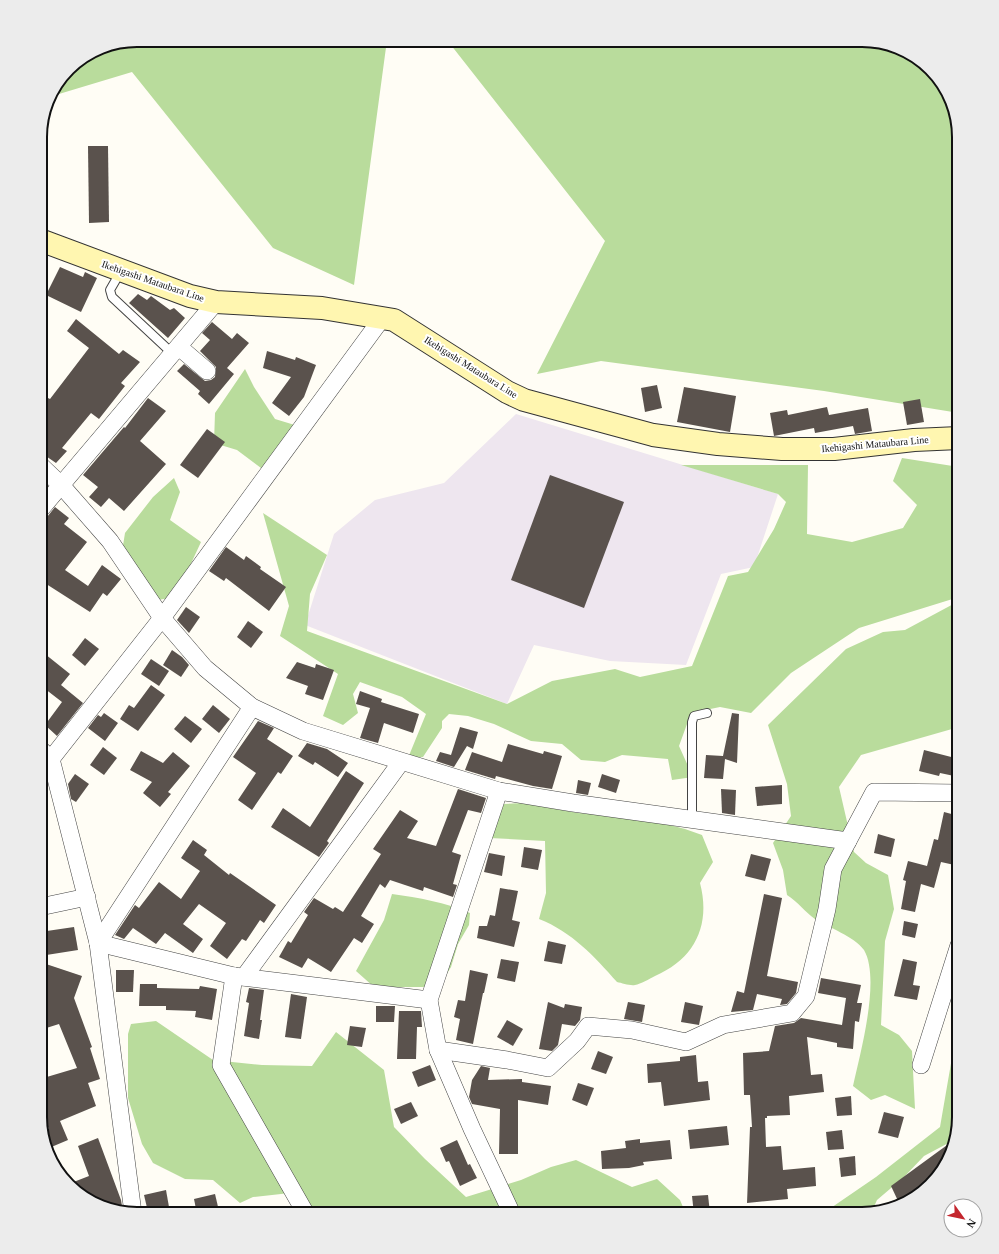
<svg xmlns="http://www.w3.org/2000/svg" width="999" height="1254" font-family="'Times New Roman',serif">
  <rect width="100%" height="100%" fill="#fffdf5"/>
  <path fill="#eee6ef" d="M516 414 778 494 754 567 721 574 686 665 610 661 534 645 507 704 305 625 334 534 375 500 444 483Z"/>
  <g fill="#b9dc9c">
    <path d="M137 40H387L354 285 273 248 132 72 49 97 73 64 100 47Z"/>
    <path d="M447 40H868L910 53 942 83 959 138V413L824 391 601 361 537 374 605 241Z"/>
    <path d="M245 369 254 387 275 419 298 426 282 455 261 468 237 450 214 443 215 413Z"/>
    <path d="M902 458 959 467V597L859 628 791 673 751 713 720 707 691 713 679 746 693 777 672 780 668 759 622 755 605 762 581 760 562 744 531 741 494 724 468 716 449 714 442 721V728L423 757 408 758 426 714 402 697 360 682 353 694 358 713 343 725 323 716 338 674 280 636 289 606 263 513 327 555 310 594 307 631 507 704 552 681 615 669 640 677 692 666 728 576 748 572 774 529 786 502 778 494 681 465H808L807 534 852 542 903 528 917 505 893 481Z"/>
    <path d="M174 478 180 492 170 520 201 542 181 585 170 598 151 601 121 558 125 533 153 497Z"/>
    <path d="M959 601V727L861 755 839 787 854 852 866 863 888 875 894 909 885 941 881 1025 899 1035 912 1051 915 1109 885 1095 871 1100 853 1086C860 1054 881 979 864 950 854 936 829 928 815 919 805 912 798 902 787 895L783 870 773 843 791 816 787 784 768 725 846 649 883 632 905 630Z"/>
    <path d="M523 803 578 813 643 818 685 829 702 835 713 862 700 883C711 925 695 959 655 976 649 979 641 984 635 985 630 986 622 983 617 982 594 956 572 932 539 919L546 893 545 841 490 838 504 804Z"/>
    <path d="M392 894C419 898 445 902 470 913L469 925 458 944 451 967 443 980 432 987H374L356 971 384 920Z"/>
    <path d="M959 1017V1117L954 1140 924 1156 904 1177 877 1200 872 1211 862 1214H822L876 1177 940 1127Z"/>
    <path d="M156 1021 213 1060 262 1065 312 1066 336 1032 384 1070 394 1127 425 1159 466 1197 521 1180 551 1167 576 1160 632 1187 657 1179 680 1200 686 1214H314L299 1192 253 1197 240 1203 213 1180 185 1179 153 1163 142 1144 128 1098V1034L131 1024Z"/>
  </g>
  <g fill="#5a524d">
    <path d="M88 146H108L109 222 89 223Z"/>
    <path d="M60 267 83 277 85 272 97 278 81 312 46 295Z"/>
    <path d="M138 294 147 300 151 296 170 310 174 308 185 318 168 338 129 303Z"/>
    <path d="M76 319 119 354 123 350 140 362 121 383 125 386 99 419 91 413 62 448 67 451 56 463 40 452V405L46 397 50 399 89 348 67 331Z"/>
    <path d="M212 322 232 339 237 333 249 343 227 368 234 374 209 404 198 394 200 391 177 371 184 364 205 381 211 380 215 377 216 367 200 351 210 340 202 333Z"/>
    <path d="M267 351 295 360 296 357 316 365 304 397 289 416 272 403 291 377 263 368Z"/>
    <path d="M657 385 662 408 645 412 641 388Z"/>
    <path d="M684 387 736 396 730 432 677 422Z"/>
    <path d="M148 398 166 411 140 441 166 464 124 511 109 498 101 507 89 497 98 487 83 475 124 427 125 428Z"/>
    <path d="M920 399 924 422 907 425 903 402Z"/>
    <path d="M827 407 829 415 868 408 872 431 855 434 853 426 815 433 814 428 774 436 770 413 787 410 788 415Z"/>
    <path d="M207 429 225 442 198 478 180 465Z"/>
    <path d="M550 475 624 502 584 608 511 580Z"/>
    <path d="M55 507 69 518 64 524 87 542 65 570 88 586 102 565 121 579 107 596 103 593 90 612 40 580V526Z"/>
    <path d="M226 547 244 560 246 556 261 567 260 569 286 587 269 611 226 578 224 581 209 571Z"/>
    <path d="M186 607 200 617 189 633 177 620Z"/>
    <path d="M248 621 263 632 251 648 237 637Z"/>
    <path d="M85 638 99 649 85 666 72 655Z"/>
    <path d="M40 650 70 674 61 685 83 703 57 736 45 725 62 702 40 685Z"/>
    <path d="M172 650 182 657 189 665 181 677 163 665Z"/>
    <path d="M151 659 169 671 159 686 141 674Z"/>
    <path d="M297 662 315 668 316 664 334 670 323 700 305 694 308 686 286 678Z"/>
    <path d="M151 685 165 695 138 731 120 719 129 705 134 708Z"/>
    <path d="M360 691 382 699 381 702 419 714 413 733 384 723 378 743 360 738 370 708 356 704Z"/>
    <path d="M213 705 230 719 219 733 202 719Z"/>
    <path d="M104 713 118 723 105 741 88 728 98 715 101 717Z"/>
    <path d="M732 713 739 714 737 763 725 759 723 779 704 778 706 755 723 756Z"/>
    <path d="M185 716 202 729 191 743 174 729Z"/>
    <path d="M258 721 274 728 267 739 293 756 281 774 278 772 252 810 238 800 256 773 233 757Z"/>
    <path d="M460 727 478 732 473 749 467 746 454 767 436 761 440 752 451 755Z"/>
    <path d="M307 743 327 749 348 763 338 777 315 762 313 765 298 756Z"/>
    <path d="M508 744 543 754 544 751 562 756 552 789 533 786 496 776 495 779 465 770 472 752 502 762Z"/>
    <path d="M103 747 117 758 104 775 90 765Z"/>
    <path d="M924 750 959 759V777L940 773 939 776 919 771Z"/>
    <path d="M141 751 163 763 173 752 190 766 168 792 171 794 160 807 143 793 152 782 130 770Z"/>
    <path d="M346 771 364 783 327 841 329 843 319 857 271 827 283 808 310 827Z"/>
    <path d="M75 774 89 784 76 802 71 799 68 784Z"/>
    <path d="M602 774 620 780 616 793 598 787Z"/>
    <path d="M578 780 591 783 588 795 576 793Z"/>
    <path d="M782 785V804L757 806 755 787Z"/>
    <path d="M458 789 486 798 481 813 468 810 452 852 461 855 453 884 457 885 453 897 424 887 423 891 390 880 385 888 380 884 361 916 374 924 362 943 354 938 331 972 308 958 302 968 279 957 288 941 291 943 308 915 304 912 314 898 333 909 335 907 343 912 381 854 373 849 400 810 418 821 407 838 436 846Z"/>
    <path d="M721 789 736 790 735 815 722 813Z"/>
    <path d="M944 812 959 816V829L955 845 959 846V866L941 862 934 888 921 884 915 912 901 909 906 881 903 880 908 861 927 866 934 839 938 840Z"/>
    <path d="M878 834 895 839 891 857 874 853Z"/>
    <path d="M193 840 207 850 204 855 229 875 230 873 276 905 264 923 260 920 246 941 242 939 227 959 210 946 226 923 199 904 183 924 203 939 193 953 165 933 156 944 133 928 124 939 115 935 135 905 139 908 159 882 181 899 200 871 181 858Z"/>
    <path d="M524 847 542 850 538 870 521 867Z"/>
    <path d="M489 853 505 856 502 876 484 872Z"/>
    <path d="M751 854 771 859 765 881 745 876Z"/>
    <path d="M500 888 518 891 512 920 520 922 514 947 477 938 479 926H487L490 915 495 916Z"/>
    <path d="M764 894 782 898 767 976 798 982 796 993 787 1004 780 1005 782 999 757 994 753 1010 731 1012 737 991 744 993Z"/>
    <path d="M904 921 918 924 915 938 902 935Z"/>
    <path d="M74 927 78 950 40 956V932Z"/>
    <path d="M548 941 566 945 562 964 544 961Z"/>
    <path d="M501 959 519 962 515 982 497 978Z"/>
    <path d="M903 959 917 962 913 985 920 986 917 1000 894 996Z"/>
    <path d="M40 962 82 976 74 998 92 1047 90 1048 100 1079 88 1083 96 1106 60 1121 68 1140 49 1148 44 1131 49 1129 40 1107V1079L77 1068 59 1024 40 1030Z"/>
    <path d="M116 970H134L133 992H116Z"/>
    <path d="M470 970 488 974 484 993H483L473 1044 456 1040 460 1019 454 1017 458 1000 465 1001Z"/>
    <path d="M821 978 861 985 857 1003H862L859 1022 855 1021 853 1049 837 1047V1043L807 1037 811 1075 822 1074 824 1092 789 1096 790 1115 767 1116V1118H765L766 1147 781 1146 783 1170 815 1167 816 1186 787 1189 788 1199 747 1203 750 1127H752L750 1095H744L743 1053 769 1051 775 1026 794 1023 801 1018 842 1025 846 998 818 993Z"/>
    <path d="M140 984H157V988L199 989 200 986 217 989 212 1020 195 1017 196 1011 166 1010V1006H139Z"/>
    <path d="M249 988 264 990 260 1020H262L259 1039 244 1036 249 1003 246 1002Z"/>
    <path d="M291 994 307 997 301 1039 285 1037Z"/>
    <path d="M548 1002 564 1008 565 1004 582 1007 580 1020 575 1026 562 1024 558 1045 552 1051 539 1049Z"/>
    <path d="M628 1002 645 1005 642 1022 624 1019Z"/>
    <path d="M685 1002 703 1006 699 1025 681 1022Z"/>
    <path d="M376 1006H395L394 1022H376Z"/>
    <path d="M399 1011H421L422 1027H417L416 1059H397Z"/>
    <path d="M507 1020 523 1029 513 1046 497 1037Z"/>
    <path d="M350 1026 366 1028 362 1047 347 1045Z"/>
    <path d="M598 1051 613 1057 606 1074 591 1069Z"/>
    <path d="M696 1055 698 1082 708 1081 710 1100 664 1106 661 1082 648 1083 647 1064 680 1061V1057Z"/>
    <path d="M430 1065 436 1080 418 1087 412 1072Z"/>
    <path d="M481 1066 490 1068 488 1080 522 1079V1082L551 1086 548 1105 518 1100V1154H499L500 1109 472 1104 469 1097 472 1080Z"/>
    <path d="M578 1083 594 1088 587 1106 572 1100Z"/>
    <path d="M851 1096 852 1115 837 1116 835 1098Z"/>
    <path d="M411 1102 418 1116 401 1124 394 1109Z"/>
    <path d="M884 1112 904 1117 898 1138 878 1133Z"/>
    <path d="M727 1126 729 1145 690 1149 688 1130Z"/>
    <path d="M842 1130 844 1149 828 1150 826 1132Z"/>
    <path d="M98 1138 121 1200 122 1206 116 1209 94 1204 71 1183 89 1176 78 1146Z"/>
    <path d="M640 1139V1143L670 1140 672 1159 643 1162 644 1165 629 1168 602 1169 601 1151 626 1148 625 1141Z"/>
    <path d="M457 1140 468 1165 470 1164 477 1178 460 1186 449 1161 446 1162 440 1148Z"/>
    <path d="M954 1140 949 1160 916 1197 899 1203 891 1186Z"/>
    <path d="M855 1156 856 1175 841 1177 839 1158Z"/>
    <path d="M166 1190 169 1207 148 1212 144 1195Z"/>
    <path d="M215 1194 219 1211 197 1214 194 1199Z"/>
    <path d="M708 1195 710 1213 694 1214 692 1196Z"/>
  </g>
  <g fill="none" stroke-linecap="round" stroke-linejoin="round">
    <defs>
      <g id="service">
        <path d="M121 271 110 290 112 297 173 354"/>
        <path d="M692 819V722L694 716 707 713"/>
      </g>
      <g id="minor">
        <path d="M179 347 207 371"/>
        <path d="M40 465 61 485 110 541 162 618 205 668 252 707 303 731 499 791 573 803 848 841"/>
        <path d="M40 510 216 302"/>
        <path d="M40 749 51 759 98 943 133 1213"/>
        <path d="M51 759 162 618 383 317"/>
        <path d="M499 791 429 1000 438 1050 472 1129 512 1214"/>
        <path d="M40 907 87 897"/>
        <path d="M98 943 234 976 429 1000"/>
        <path d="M98 943 252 707"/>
        <path d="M234 976 221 1065 306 1214"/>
        <path d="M244 977 401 762"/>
        <path d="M438 1050 507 1060 548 1068 577 1041 588 1026 632 1030 686 1042 723 1025 792 1013 806 996 827 909 833 869 874 792 959 793"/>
        <path d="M921 1065 959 945"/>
      </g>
      <path id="secondary" d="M40 240 190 296 216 302 322 308 394 320 507 392 524 400 653 435 718 444 782 449H834L914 440 959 438"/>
    </defs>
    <use href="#service" stroke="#444" stroke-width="10"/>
    <use href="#minor" stroke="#444" stroke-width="18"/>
    <use href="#secondary" stroke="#333" stroke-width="24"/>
    <use href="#service" stroke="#fff" stroke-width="8"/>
    <use href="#minor" stroke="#fff" stroke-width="17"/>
    <use href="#secondary" stroke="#fff6b0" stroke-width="22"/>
  </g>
  <g text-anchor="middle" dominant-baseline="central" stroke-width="4" stroke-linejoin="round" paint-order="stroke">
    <g font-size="10" fill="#111" stroke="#fff">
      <text transform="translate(153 281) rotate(19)">Ikehigashi Mataubara Line</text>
      <text transform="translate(471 367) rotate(32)">Ikehigashi Mataubara Line</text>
      <text transform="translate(875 444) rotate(-5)">Ikehigashi Mataubara Line</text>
    </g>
  </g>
  <path d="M0 0H999V1254H0ZM137 47H862A90 90 0 0 1 952 137V1117A90 90 0 0 1 862 1207H137A90 90 0 0 1 47 1117V137A90 90 0 0 1 137 47Z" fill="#ececec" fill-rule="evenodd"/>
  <path fill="none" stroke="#111" stroke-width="2" d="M137 47H862A90 90 0 0 1 952 137V1117A90 90 0 0 1 862 1207H137A90 90 0 0 1 47 1117V137A90 90 0 0 1 137 47Z"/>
  <g transform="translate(963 1218) rotate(123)"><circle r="19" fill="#ffffff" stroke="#a0a0a0"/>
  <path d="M0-3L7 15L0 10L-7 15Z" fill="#c4262e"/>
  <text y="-6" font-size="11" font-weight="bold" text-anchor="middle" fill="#111111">N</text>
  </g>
</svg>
